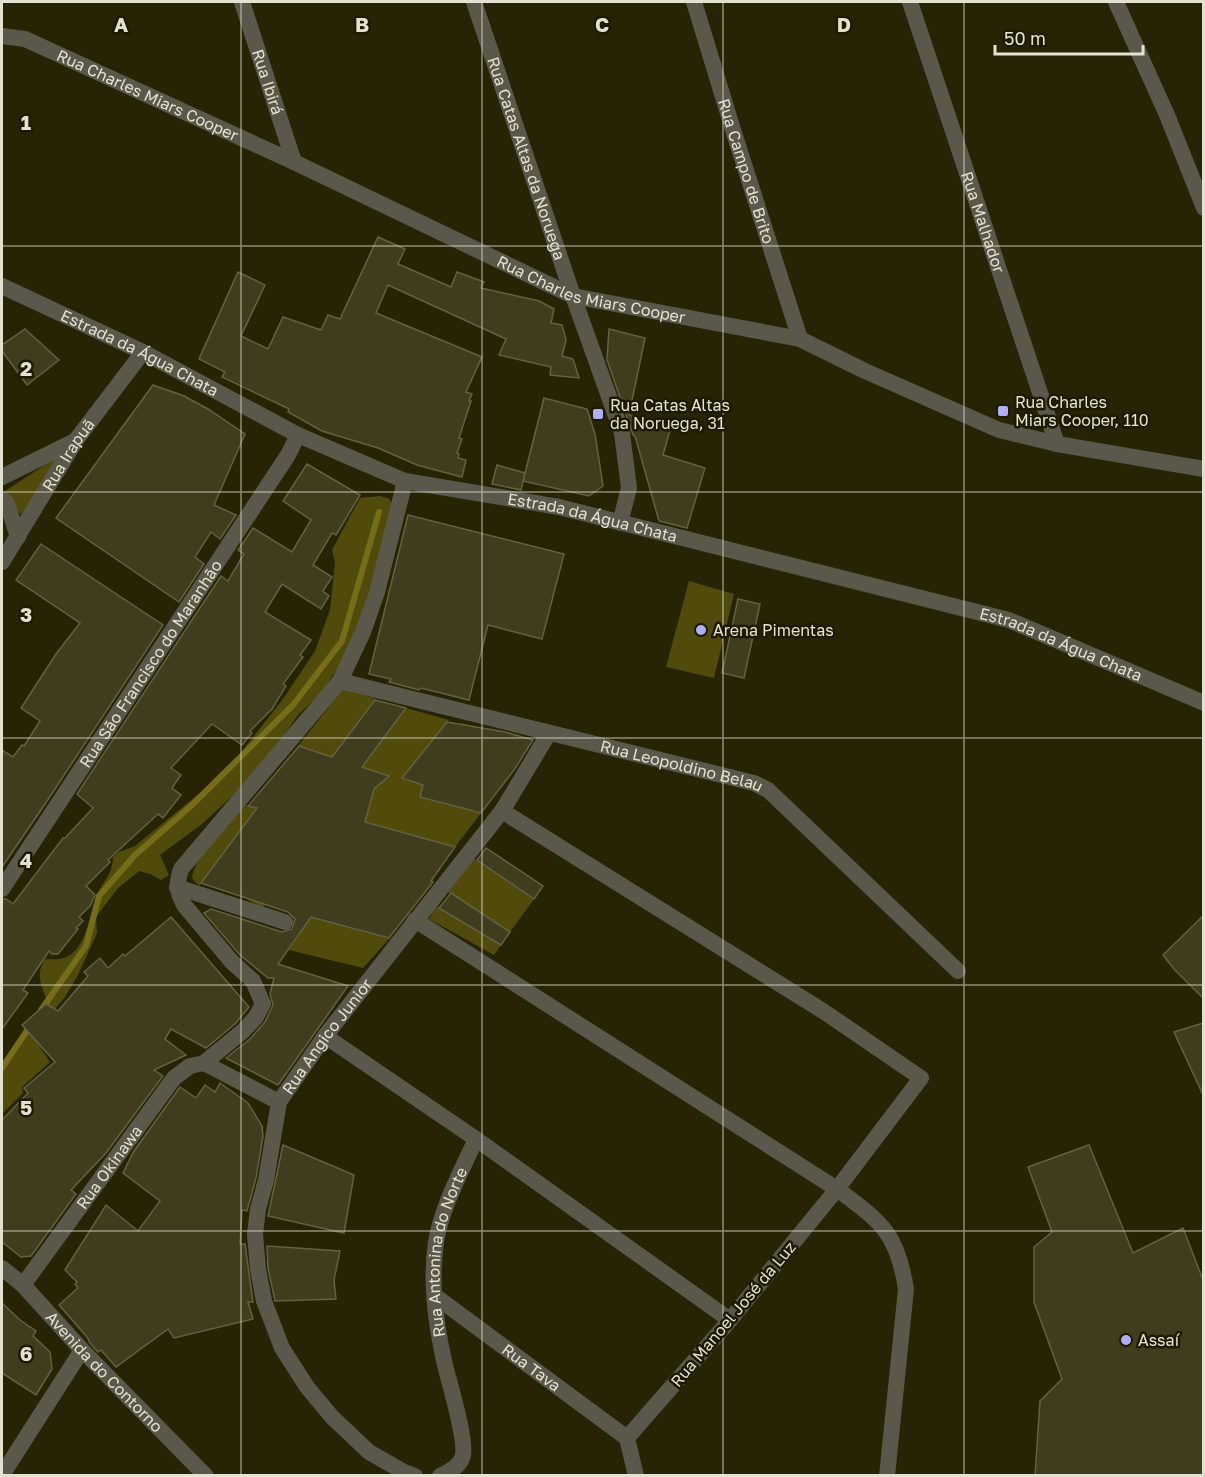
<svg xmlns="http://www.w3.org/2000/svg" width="1205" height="1477" font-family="'Golos Text',sans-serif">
  <rect width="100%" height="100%" fill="#272406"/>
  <g fill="#514b0b">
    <path d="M54 459 60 463 21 514 2 498V493Z"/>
    <path d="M380 496 390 499 393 511 385 543 348 653 321 693 298 715 273 751 241 788 202 824 160 855 169 875 161 880 150 874 139 871 118 888 96 917 97 933 78 975 65 997 55 1009 49 1027 38 1044 50 1062 22 1087 23 1093 2 1114V1062L33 1020 46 998C40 982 36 974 45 959 51 959 58 960 64 958 87 950 89 915 97 895 104 879 112 876 113 857L119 852 135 846 206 788 217 783 283 699 315 651 330 610 335 562 332 550 360 498Z"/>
    <path d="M689 581 734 594 714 678 666 667Z"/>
    <path d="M344 688 376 699 332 757 298 746Z"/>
    <path d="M406 708 449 720 402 778 418 783 462 723 476 728 420 797 481 813 455 847 352 818 368 810 372 797 366 796 387 776 362 767Z"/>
    <path d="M245 805 319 827 305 854 263 908 248 900 286 848 240 832 199 886 192 878C197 849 227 826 245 805Z"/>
    <path d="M472 857 534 899 510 932 445 890Z"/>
    <path d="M436 906 501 945 494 955 429 919Z"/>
    <path d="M311 917 390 938 363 968 289 950Z"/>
  </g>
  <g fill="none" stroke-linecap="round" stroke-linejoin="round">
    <g stroke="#756d18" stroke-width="6">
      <path d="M41 1010 86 946 99 896 135 855 191 806 293 705 342 641 379 512"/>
      <path d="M2 1068 30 1026"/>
    </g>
  </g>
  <g fill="#403d1f" stroke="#646142" stroke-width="1.5">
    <path d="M378 237 405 249 398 264 451 287 457 272 484 282 481 288 539 301 554 309 551 323 562 325 566 340 562 356 573 359 579 378 550 375 551 367 499 355 506 339 388 285 376 313 482 357 466 392 472 394 469 401H471L459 438 462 439 457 453 459 454 458 458 466 460 462 477 417 465 378 448 322 431 288 412 289 409 222 377 225 372 199 359 238 272 265 285 241 336 268 349 283 317 321 330 328 315 340 319Z"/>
    <path d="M25 329 59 360 27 385 2 351V345Z"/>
    <path d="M609 329 645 338 629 415 671 427 663 455 705 468 687 528 659 521 635 436 633 435 607 360Z"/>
    <path d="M153 385 184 396 208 409 245 434 214 505 236 515 220 539 211 532 195 557 204 564 179 602 56 518Z"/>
    <path d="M544 398 587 409 595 434 603 486 589 496 523 481Z"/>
    <path d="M307 464 360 495 336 535 332 533 313 565 332 577 323 591 329 596 321 609 282 584 265 612 311 640 300 655 303 657 283 684 286 686 272 709 250 731 252 733 242 745 212 724 171 768 181 775 172 788 181 795 163 818 158 814 108 860 110 862 86 886 95 895 90 906 79 917 83 921 76 928 78 929 58 954H52L49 951 23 990 28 993 2 1029V899H6L13 904 63 838H65L93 808 77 794 221 576 228 581 244 554 238 550 253 528 292 552 311 520 283 501Z"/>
    <path d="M497 465 525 473 521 490 492 484Z"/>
    <path d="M408 515 564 554 542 639 488 625 469 700 421 688 419 690 389 682 391 679 369 674Z"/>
    <path d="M41 544 163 625 47 801 2 867V750L13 757 22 745 24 746 40 721 21 708 56 654 80 623 16 580Z"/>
    <path d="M738 599 760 604 744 678 722 673Z"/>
    <path d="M375 700 406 708 362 767 389 776 374 789 365 822 455 847 431 881 433 882 389 938 311 917 278 964 348 986 278 1085 226 1058 250 1039 265 1022 273 1005 270 994 274 978H268L240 955 204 913 211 909 282 932 292 929 295 919 288 912 201 883 257 808 248 806 299 746 332 757Z"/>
    <path d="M447 722 505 732 533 740 514 770 481 813 420 797 423 785 402 778Z"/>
    <path d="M486 848 543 886 534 899 477 860Z"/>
    <path d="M451 893 510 932 501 945 439 908Z"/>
    <path d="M1203 916V998L1174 969 1163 955Z"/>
    <path d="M171 917 249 1007 236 1023 206 1048 171 1029 165 1039 186 1055 154 1070 163 1076 106 1153 71 1190 76 1194 31 1256 21 1257 2 1242V1120L28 1093 24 1088 55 1062 22 1025 46 1004 58 1011 88 976 84 972 100 958 108 968 123 954 125 956Z"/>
    <path d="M1203 1023V1095L1174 1032Z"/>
    <path d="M220 1083 248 1103 262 1126 263 1136 256 1178 247 1211 242 1210 240 1244H245L253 1302H248L253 1319 174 1338 168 1329 116 1367 101 1350 98 1352 90 1343 87 1337 59 1305 78 1288 75 1284 77 1282 65 1270 106 1205 138 1231 160 1201 123 1173 134 1151 180 1087 196 1098 205 1085 215 1092Z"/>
    <path d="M283 1145 354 1175 344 1233 268 1216Z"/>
    <path d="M1089 1145 1133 1253 1183 1228 1203 1280V1476H1035L1040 1401 1062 1379 1034 1302V1247L1052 1232 1028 1167Z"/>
    <path d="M267 1246 340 1251 334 1280 336 1299 275 1301 268 1268Z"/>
    <path d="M2 1303 20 1320 36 1331 33 1336 50 1352 52 1369 36 1395 2 1373Z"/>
  </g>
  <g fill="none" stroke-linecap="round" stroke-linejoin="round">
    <g stroke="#59584a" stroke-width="16">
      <path id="s1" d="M242 2 294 162"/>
      <path id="s2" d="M474 2 573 296 622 433 629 488 620 523"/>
      <path id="s3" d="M694 2 734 133 800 339"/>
      <path id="s4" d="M910 2 1057 444"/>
      <path id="s5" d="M2 36 25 39 294 162 573 296 800 339 865 371 999 430 1057 444 1204 469"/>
      <path d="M2 477 75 441"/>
      <path d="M2 499 7 503 18 537"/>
      <path id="s6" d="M2 562 76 440 143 352"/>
      <path id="s7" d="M340 681 754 783 768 790 958 971"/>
      <path d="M502 811 823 1011 921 1078 837 1189 730 1320 627 1438"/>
      <path d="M177 887 285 922"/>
      <path id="s8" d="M2 889 288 455 298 435"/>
      <path d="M415 920 837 1189C881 1222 897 1232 906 1289L887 1476"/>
      <path d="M325 1036 476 1139 730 1320"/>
      <path d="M204 1063 279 1102"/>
      <path id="s9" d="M2 1268 23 1285 82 1350 206 1476"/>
      <path id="s10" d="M23 1285 174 1078 190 1066 204 1063 243 1031 256 1017 263 1004 253 981 232 962 184 905C177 892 176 883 181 869L340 681 363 632 377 592 405 481"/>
      <path id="s11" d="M435 1296 627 1438"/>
      <path d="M627 1438 636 1476"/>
      <path d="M2 1475 82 1350"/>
      <path id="s12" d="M415 1476 404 1472 369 1452 332 1417 307 1387 282 1348 264 1301 258 1269 255 1234 258 1209 266 1180 279 1102 325 1036 502 811 549 733"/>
      <path id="s13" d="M440 1476C449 1472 461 1466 463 1455 466 1437 450 1386 445 1365 436 1326 430 1282 436 1242 441 1208 462 1170 476 1139"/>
    </g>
    <g stroke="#59584a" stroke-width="16">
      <path d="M1116 2 1167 115 1204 208"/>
      <path id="s14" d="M2 286 143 352 298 435 405 481 559 507 1009 620 1204 703"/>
    </g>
  </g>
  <path fill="none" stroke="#e3e2d1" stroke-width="1.5" stroke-opacity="0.55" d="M241 2V1476M482 2V1476M723 2V1476M964 2V1476M2 246H1204M2 492H1204M2 738H1204M2 985H1204M2 1231H1204"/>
  <g fill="#afaefa" stroke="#1d1a00" stroke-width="2">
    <rect x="997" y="405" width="12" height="12" rx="3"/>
    <rect x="592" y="408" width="12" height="12" rx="3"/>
    <circle cx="701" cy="630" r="6"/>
    <circle cx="1126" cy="1340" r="6"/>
  </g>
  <g text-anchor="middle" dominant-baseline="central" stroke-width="5" stroke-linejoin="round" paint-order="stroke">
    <g font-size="16" fill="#e3e2d1" stroke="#1d1a00">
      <text stroke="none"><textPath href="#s1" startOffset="84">Rua Ibirá</textPath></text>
      <text stroke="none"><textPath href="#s5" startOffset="158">Rua Charles Miars Cooper</textPath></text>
      <text stroke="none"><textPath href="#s2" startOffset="165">Rua Catas Altas da Noruega</textPath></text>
      <text stroke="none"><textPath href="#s3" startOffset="177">Rua Campo de Brito</textPath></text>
      <text stroke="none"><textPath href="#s4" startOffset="232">Rua Malhador</textPath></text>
      <text stroke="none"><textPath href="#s5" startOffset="644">Rua Charles Miars Cooper</textPath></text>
      <text stroke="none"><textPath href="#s14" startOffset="153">Estrada da Água Chata</textPath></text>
      <text stroke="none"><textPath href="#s6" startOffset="126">Rua Irapuã</textPath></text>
      <text stroke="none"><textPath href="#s14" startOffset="639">Estrada da Água Chata</textPath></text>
      <text stroke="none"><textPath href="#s14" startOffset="1125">Estrada da Água Chata</textPath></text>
      <text stroke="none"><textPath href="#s8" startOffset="270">Rua São Francisco do Maranhão</textPath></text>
      <text stroke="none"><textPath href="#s7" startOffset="352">Rua Leopoldino Belau</textPath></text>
      <text stroke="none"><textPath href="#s12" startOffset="522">Rua Angico Junior</textPath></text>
      <text stroke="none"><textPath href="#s10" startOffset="146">Rua Okinawa</textPath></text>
      <text stroke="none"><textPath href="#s13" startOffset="240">Rua Antonina do Norte</textPath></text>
      <text transform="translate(733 1314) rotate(-50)">Rua Manoel José da Luz</text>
      <text stroke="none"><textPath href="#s11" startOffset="120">Rua Tava</textPath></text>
      <text stroke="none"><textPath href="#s9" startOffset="146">Avenida do Contorno</textPath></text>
    </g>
    <g font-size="16" fill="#e3e2d1" stroke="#1d1a00" text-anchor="start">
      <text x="1015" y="402">Rua Charles<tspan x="1015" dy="18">Miars Cooper, 110</tspan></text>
      <text x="610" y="405">Rua Catas Altas<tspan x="610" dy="18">da Noruega, 31</tspan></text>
      <text x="713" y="630">Arena Pimentas</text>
      <text x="1138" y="1340">Assaí</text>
    </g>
  </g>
  <g font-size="20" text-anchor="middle" font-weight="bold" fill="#e3e2d1" stroke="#1d1a00" stroke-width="5" stroke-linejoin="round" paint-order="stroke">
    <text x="121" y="32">A</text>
    <text x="362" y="32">B</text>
    <text x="602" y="32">C</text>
    <text x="844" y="32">D</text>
    <text x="26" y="130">1</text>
    <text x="26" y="376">2</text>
    <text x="26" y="622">3</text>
    <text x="26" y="868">4</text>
    <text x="26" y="1115">5</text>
    <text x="26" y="1361">6</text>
  </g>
  <rect width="1205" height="1477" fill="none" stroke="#e3e2d1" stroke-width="6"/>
  <path d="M995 45v9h148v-9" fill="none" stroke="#e3e2d1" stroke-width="3"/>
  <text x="1004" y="45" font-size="18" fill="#e3e2d1" stroke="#1d1a00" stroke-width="4.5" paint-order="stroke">50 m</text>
</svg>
